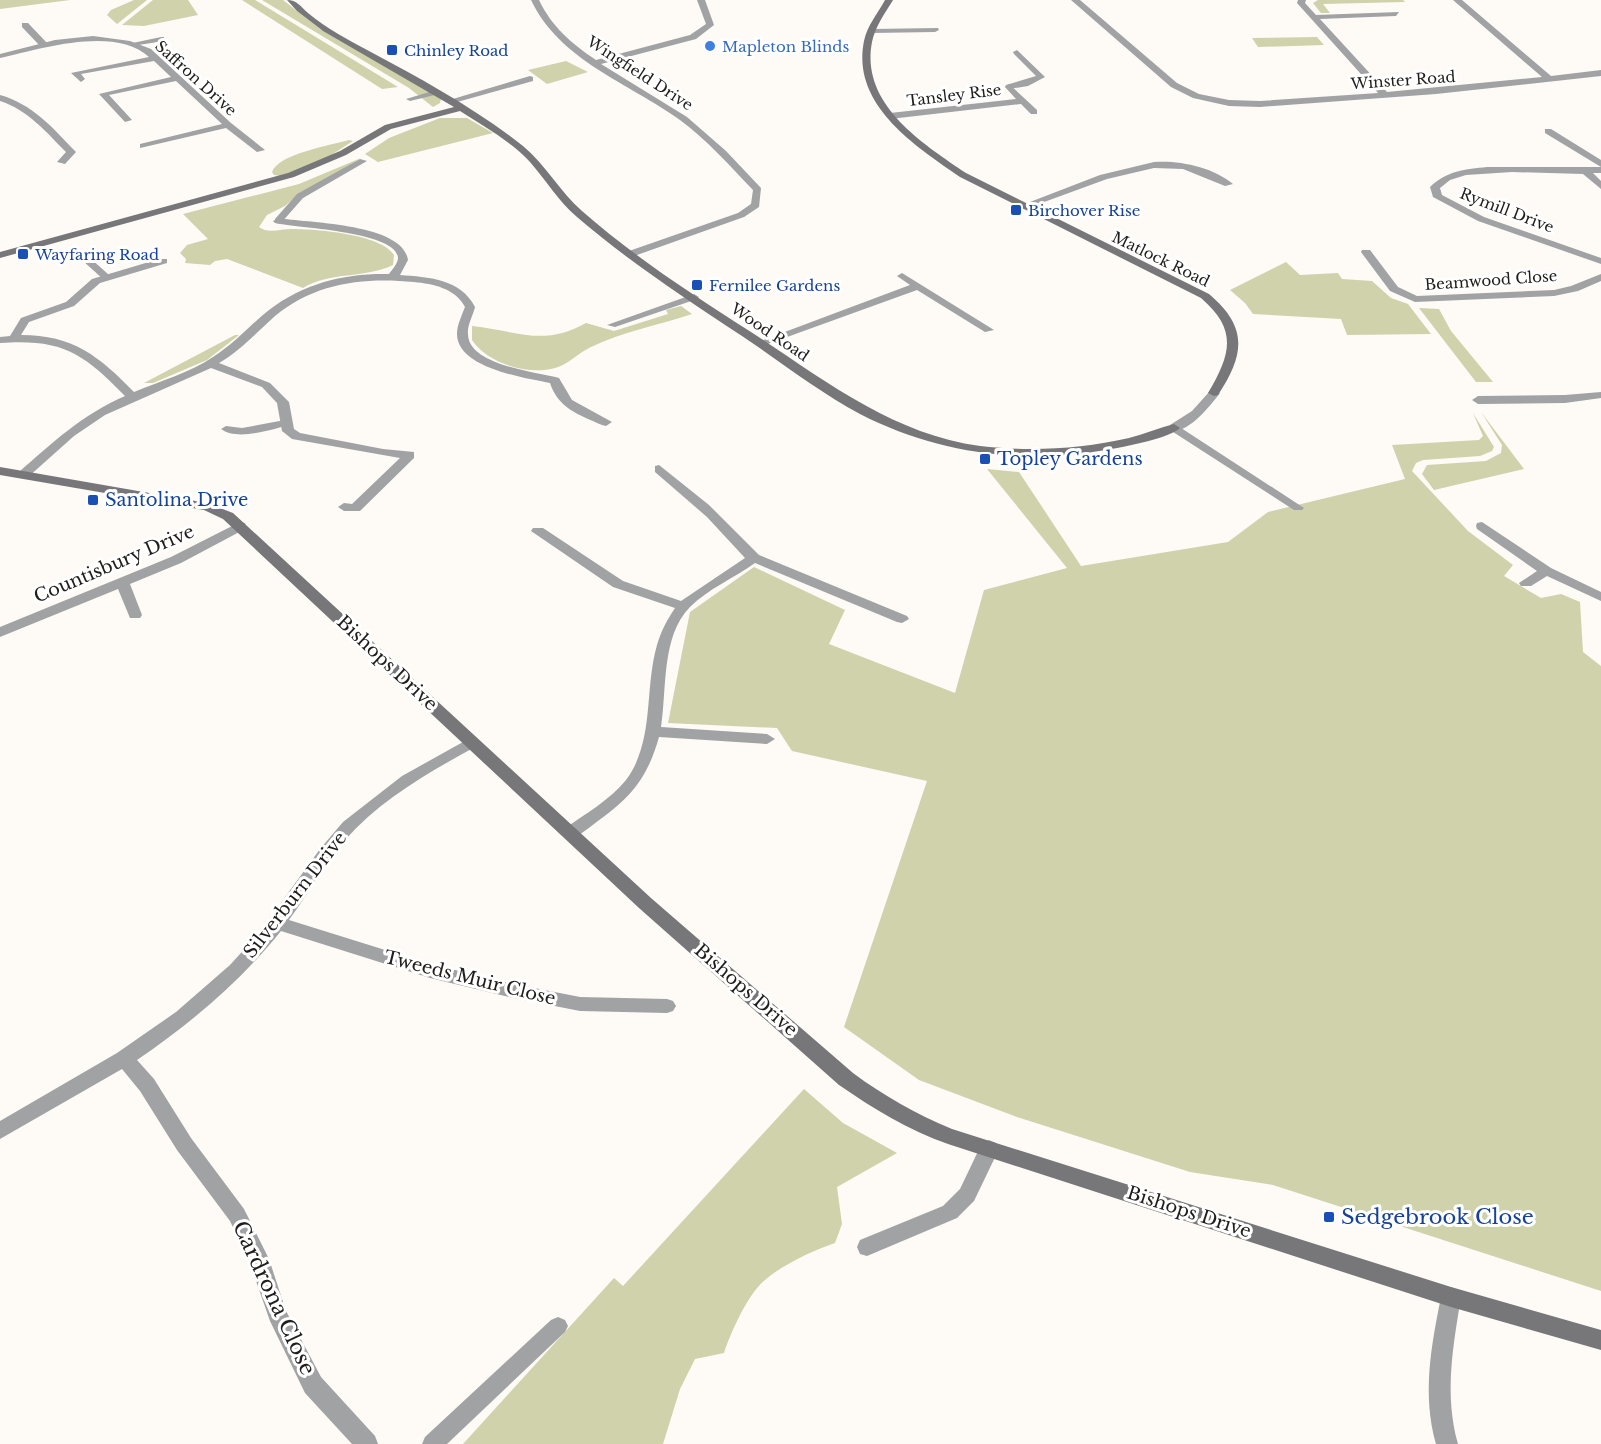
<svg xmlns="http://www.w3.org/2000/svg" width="1601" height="1444" font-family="'Libre Baskerville',serif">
  <rect width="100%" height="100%" fill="#fefaf6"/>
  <g fill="#cfd2ab">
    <path d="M0 0H70L0 9Z"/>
    <path d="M134 0H147L117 24 107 15 111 10Z"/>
    <path d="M153 0H188L198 15 144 26 122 25Z"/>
    <path d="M242 0H255L398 87 382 89Z"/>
    <path d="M262 0H283L320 29 441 99 440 103 433 107 409 88Z"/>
    <path d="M1318 0H1403L1405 2 1323 4 1330 13H1321L1313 3Z"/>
    <path d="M1317 37 1324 45 1258 47 1252 38Z"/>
    <path d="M566 61 588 72 547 84 528 70Z"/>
    <path d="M440 118H467L493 133 378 162 365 154 389 138Z"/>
    <path d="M349 140 353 141 322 161 281 176 274 175 272 172C278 154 332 145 349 140Z"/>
    <path d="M361 158 321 184 301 192 285 206 267 215 259 227C268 234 281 229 291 229 316 229 381 234 394 255L393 265C364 279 331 271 303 288L227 259 215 261 210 265 185 263 186 259 180 253 187 245 208 239 183 214 299 184Z"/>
    <path d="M1286 262 1300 275 1338 273 1342 279 1372 281 1391 298 1408 304 1431 334 1347 335 1341 319 1253 314 1245 303 1230 290Z"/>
    <path d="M681 306 692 314C659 325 622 332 591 347 578 353 569 364 555 368 528 376 487 363 472 340V326C518 331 544 347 586 323L614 331 668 314 666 310Z"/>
    <path d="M1419 308 1439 309 1451 331 1493 382H1476Z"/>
    <path d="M235 335H239L207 360 153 383H144Z"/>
    <path d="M1481 412 1524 469 1434 490 1422 474 1427 465 1486 461 1501 453 1502 445Z"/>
    <path d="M1473 413 1494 447 1492 451 1480 456 1423 460 1416 463 1412 471 1468 531 1513 565 1504 576 1541 598 1561 594 1580 602 1583 652 1601 666V1291L1273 1185 1190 1172 1017 1117 919 1080 844 1027 927 781 792 751 777 728 668 723 690 612 754 567 845 610 829 644 955 693 984 590 1067 568 987 469 1019 472 1081 566 1228 542 1268 512 1405 479 1392 445 1479 440 1483 436Z"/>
    <path d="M804 1089 843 1123 897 1153 837 1187 842 1224 835 1243C814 1250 782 1265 765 1280 748 1294 731 1332 724 1353L695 1359 680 1389 663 1444H463L614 1278 623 1286Z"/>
  </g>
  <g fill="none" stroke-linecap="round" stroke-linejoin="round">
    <g fill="#a1a2a4" fill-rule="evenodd">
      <path d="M22 23H28L47 43V47H41L22 27Z"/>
      <path d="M161 37H164V41L132 46 128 44Z"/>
      <path d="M1017 50 1045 77 1028 86 1009 89 1005 87 1006 85 1036 76 1014 54 1013 52Z"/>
      <path d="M436 90 440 92 439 94 410 101 406 99Z"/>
      <path d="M360 159 367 161 303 198 281 223H275V219L297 194Z"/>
      <path d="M83 257H89L109 275V279H103L83 261Z"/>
      <path d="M694 294 699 297 697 299 615 327 607 325Z"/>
      <path d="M285 420 290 423 289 425C270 430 237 441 221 429L226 426 242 428Z"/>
      <path d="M1174 425 1178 426 1304 508 1302 510H1294L1170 430V426Z"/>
      <path d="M558 1317 565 1320 568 1326 565 1332 447 1444H422L425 1437 551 1320Z"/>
    </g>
    <g fill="#a1a2a4" fill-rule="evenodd">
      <path d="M531 0H539C552 27 571 43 596 60L690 35 706 24 697 0H705L714 25 696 39 601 64 687 117 726 151 761 188 759 207 744 217 637 255H629V251L738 213 751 204 753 190C730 166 707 140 680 120 629 83 560 61 531 0Z"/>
      <path d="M1071 0H1080L1177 83 1199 94 1229 100 1260 101 1378 93 1297 3 1298 0H1306L1305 3 1316 15 1399 12 1396 16 1320 19 1387 92 1542 77 1453 0H1462L1551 76 1601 70V76L1436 94 1260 107 1229 106 1193 98 1171 87Z"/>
      <path d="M938 28 939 30 935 32 872 33 868 31 872 29Z"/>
      <path d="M93 36 130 41 151 49 231 123 265 150 257 152 226 128 140 148V144L222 124 176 81 109 95 132 120 125 122 99 94 171 77 154 61 81 74 85 79 81 82 71 73 149 57C115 25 39 49 0 58V54L55 40Z"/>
      <path d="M530 76 533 77V81L450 104 446 101Z"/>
      <path d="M1009 84 1037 110V114H1031L1021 104 890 119 886 116 890 113 1016 99 1005 87Z"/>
      <path d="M0 95C32 104 52 127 74 150L76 152 65 164 57 162 66 152C46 132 28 110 0 101Z"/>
      <path d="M1545 129H1551L1601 160V167L1545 133Z"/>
      <path d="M1154 162C1179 160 1213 167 1233 184L1225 186 1183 169 1154 168 1107 179 1025 209 1017 207 1100 175Z"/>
      <path d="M1487 167H1601V173H1593L1601 181V189L1583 174 1512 172 1466 175 1450 180 1440 188 1442 195 1484 217 1601 258V264L1478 221 1433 197 1430 187C1446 171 1466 169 1487 167Z"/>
      <path d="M278 218C307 223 403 223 408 260L400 275C428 277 461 279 475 307 473 316 467 325 468 334 468 365 536 372 559 378L572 400 612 422 606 426 602 425C579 415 558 408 550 383 525 378 457 368 457 334 457 325 462 315 465 307 455 288 433 284 414 282 363 277 315 283 275 316 257 332 240 351 219 363L270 383 289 402 294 429 300 433 383 449 414 452V458L360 511H344L338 507 344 503 352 504 400 458 292 439 282 431 277 403 262 387 211 368 105 415 74 436 27 478H19V472C52 443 83 414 125 396 82 352 62 339 0 343V337L10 336 21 318 66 302 92 279 159 259H167V263L100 283 74 306 29 322 21 335C73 335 99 356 134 392 160 381 189 373 213 357 234 344 250 325 269 310 304 283 346 273 389 274 392 270 398 263 398 258 397 231 295 228 275 223L273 221Z"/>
      <path d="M1362 250H1370L1398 287 1417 296 1554 290 1571 286 1601 274V281L1578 291 1554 296 1415 302 1390 291 1361 252Z"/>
      <path d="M902 273 994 330 985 332 917 290 765 345 761 346 755 343 910 285 897 276Z"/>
      <path d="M1214 390 1220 393C1210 406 1188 434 1170 431V425L1192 411 1210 391Z"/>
      <path d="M1601 392V398L1565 403 1478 404 1472 400 1478 396 1565 395Z"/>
      <path d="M659 465 709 505 759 555 907 616 909 619 902 623 897 622 755 563C734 578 708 589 690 607 661 636 667 690 661 727L767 734 775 739 767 744 659 737C647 780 629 799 594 824 586 830 579 836 570 839L564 837 562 833 564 829C585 814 610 800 626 780 655 741 644 690 657 645 661 631 667 620 675 608L613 587 531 531 533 528H543L623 581 681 601 745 558 707 517 655 472V466Z"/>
      <path d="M240 522 245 523 246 526 245 529 181 563 130 584 142 615 140 618H130L118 589 0 637V627L171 557Z"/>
      <path d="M1482 522 1551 568 1601 592V601L1547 576 1531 586H1521L1519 583 1537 571 1477 529 1476 526 1477 523Z"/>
      <path d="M472 737 480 742 477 746C431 771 381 799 345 840 324 865 308 894 289 920L430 964 509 983 580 997 667 999 673 1001 676 1006 673 1011 667 1013 580 1011 509 997 430 978 281 931C240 982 191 1023 137 1060L154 1079 191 1138 244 1209 269 1259 286 1311 321 1377 375 1436 378 1444H352L305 1393 270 1321 249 1261 230 1221 177 1150 140 1091 122 1069 0 1139V1121L117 1053 176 1012 230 965 259 933 320 849 343 822 402 776Z"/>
      <path d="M989 1140 996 1143 999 1149 974 1201 957 1218 867 1256 860 1254 857 1247 860 1240 943 1206 960 1189 982 1143Z"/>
      <path d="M1451 1287 1458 1290 1461 1297C1453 1347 1444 1394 1458 1444H1436C1422 1394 1431 1347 1441 1297L1444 1290Z"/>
    </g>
    <g fill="#77777a" fill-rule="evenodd">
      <path d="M287 0C297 0 300 6 308 13 326 28 348 40 369 51 422 79 476 109 523 146 546 165 560 192 582 211 633 256 693 295 751 332 823 379 892 434 980 446 1031 452 1080 449 1129 438 1144 434 1159 428 1174 424L1180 428C1166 441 1101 451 1080 454 1004 462 928 449 860 414 819 392 781 362 742 336 686 299 628 261 577 217 558 201 546 180 530 162 511 141 483 126 460 111L391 129 346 155 294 177 0 258V252L288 173 340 151 385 125 454 107 323 31 297 11Z"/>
      <path d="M885 0H893C885 13 875 27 872 42 860 104 922 143 966 173L1209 294C1248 327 1245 354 1218 395L1214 396 1208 393C1231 354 1238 330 1201 298L960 177C915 146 851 105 864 41 867 26 878 13 885 0Z"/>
      <path d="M0 467 207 503 233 513 651 898 853 1073C884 1096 916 1114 952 1129L1451 1287 1601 1330V1350L1451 1307 948 1144C908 1130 874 1109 839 1085L639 908 223 519 204 510 0 475Z"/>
    </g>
  </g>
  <circle fill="#3f7fe0" stroke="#fff" stroke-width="2" cx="710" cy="46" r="6"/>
  <g fill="#1a4fb4" stroke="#fff" stroke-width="2">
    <rect x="386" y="44" width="12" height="12" rx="3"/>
    <rect x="1010" y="204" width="12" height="12" rx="3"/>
    <rect x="17" y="248" width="12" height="12" rx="3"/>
    <rect x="691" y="279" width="12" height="12" rx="3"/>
    <rect x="979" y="453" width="12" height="12" rx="3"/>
    <rect x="87" y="494" width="12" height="12" rx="3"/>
    <rect x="1323" y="1211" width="12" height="12" rx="3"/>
  </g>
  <g text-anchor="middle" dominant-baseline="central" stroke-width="6" stroke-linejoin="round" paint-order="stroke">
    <g font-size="15" fill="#366cbe" stroke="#fff" text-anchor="start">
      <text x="722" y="46">Mapleton Blinds</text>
    </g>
    <g font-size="15" fill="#164399" stroke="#fff" text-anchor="start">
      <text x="404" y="50">Chinley Road</text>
      <text x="1028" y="210">Birchover Rise</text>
      <text x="35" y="254">Wayfaring Road</text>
      <text x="709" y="285">Fernilee Gardens</text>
    </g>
    <g font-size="15" fill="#1f1e1c" stroke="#fff">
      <text transform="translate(640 73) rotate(33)">Wingfield Drive</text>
      <text transform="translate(196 78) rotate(42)">Saffron Drive</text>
      <text transform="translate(1403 80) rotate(-4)">Winster Road</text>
      <text transform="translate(954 95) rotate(-7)">Tansley Rise</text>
      <text transform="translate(1507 210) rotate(21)">Rymill Drive</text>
      <text transform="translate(1161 259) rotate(26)">Matlock Road</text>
      <text transform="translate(1491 280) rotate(-4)">Beamwood Close</text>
      <text transform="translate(770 332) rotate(34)">Wood Road</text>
    </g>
    <g font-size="18" fill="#164399" stroke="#fff" text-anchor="start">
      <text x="997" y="459">Topley Gardens</text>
      <text x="105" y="500">Santolina Drive</text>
    </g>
    <g font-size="18" fill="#1f1e1c" stroke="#fff">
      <text transform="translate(114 564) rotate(-23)">Countisbury Drive</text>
      <text transform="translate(387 663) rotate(43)">Bishops Drive</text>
      <text transform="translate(295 895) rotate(-52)">Silverburn Drive</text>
      <text transform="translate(470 978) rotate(14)">Tweeds Muir Close</text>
      <text transform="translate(746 990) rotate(41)">Bishops Drive</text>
      <text transform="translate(1189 1212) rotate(18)">Bishops Drive</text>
    </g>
    <g font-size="21" fill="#164399" stroke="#fff" text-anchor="start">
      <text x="1341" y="1217">Sedgebrook Close</text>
    </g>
    <g font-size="21" fill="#1f1e1c" stroke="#fff">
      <text transform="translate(274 1298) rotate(65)">Cardrona Close</text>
    </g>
  </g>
</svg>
